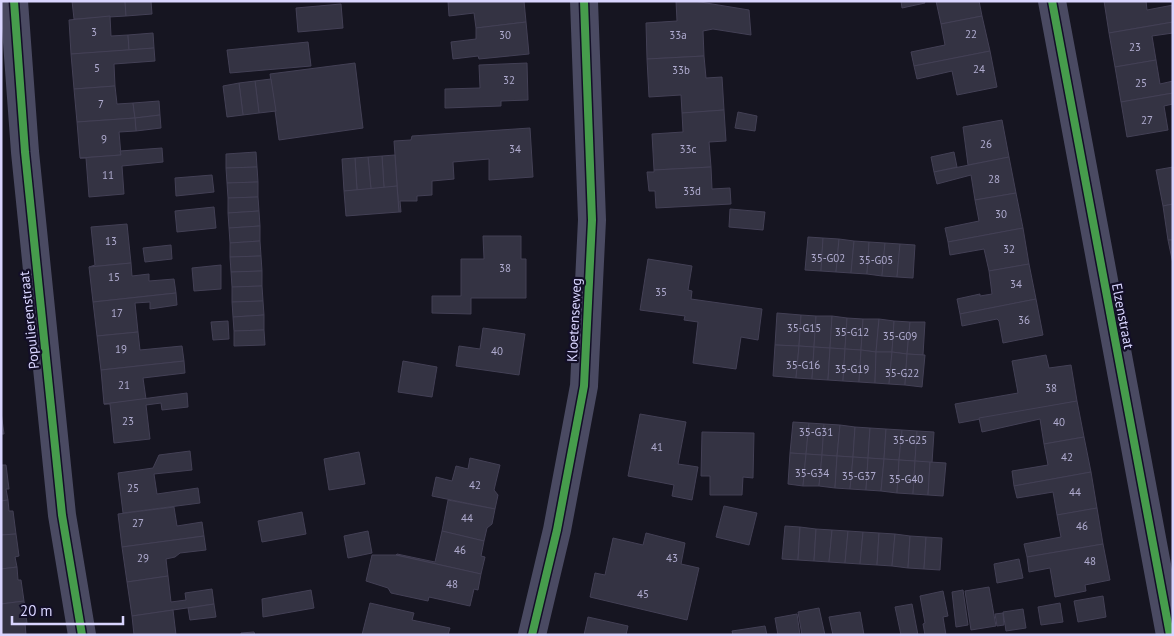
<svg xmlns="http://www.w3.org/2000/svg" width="1174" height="636" font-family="'PT Sans',sans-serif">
  <rect width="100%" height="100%" fill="#161521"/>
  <g fill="#343343" stroke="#434055">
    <path d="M72 1H125L126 16 74 19Z"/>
    <path d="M125 1H151L152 14 126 16Z"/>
    <path d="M448 1H524L526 22 476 28 474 13 449 16Z"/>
    <path d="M676 1H694L749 10 751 35 713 29 703 31 704 56 647 59 646 23 677 21Z"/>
    <path d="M901 1H924L925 3 902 8Z"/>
    <path d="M936 1H979L982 16 941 24Z"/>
    <path d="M1104 1H1146L1147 10 1173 5V22L1109 33Z"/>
    <path d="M341 4 343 28 298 32 296 8Z"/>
    <path d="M110 16 111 36 128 35 129 50 71 54 69 20Z"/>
    <path d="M982 16 990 51 914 66 911 52 945 45 941 24Z"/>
    <path d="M526 22 529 54 479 59 478 56 453 59 451 42 476 39V28Z"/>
    <path d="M1173 22V33L1152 36 1156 60 1115 67 1109 33Z"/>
    <path d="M153 33 154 48 129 50 128 35Z"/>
    <path d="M308 42 311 66 230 73 227 50Z"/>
    <path d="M154 48 155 61 114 64 115 86 74 89 71 54Z"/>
    <path d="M990 51 997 87 957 95 952 71 917 79 914 66Z"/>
    <path d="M704 56 706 78 722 77 724 110 682 113 681 95 649 97 647 59Z"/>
    <path d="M1156 60 1160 84 1173 81V93L1121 102 1115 67Z"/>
    <path d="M355 63 363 128 279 140 270 74Z"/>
    <path d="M527 63 528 100 501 101V106L445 108V89L480 88 479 65Z"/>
    <path d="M271 79 276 111 259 113 255 81Z"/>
    <path d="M255 81 259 113 243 115 239 83Z"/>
    <path d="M239 83 243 115 227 117 223 86Z"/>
    <path d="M115 86 117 104 133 103 135 118 77 122 74 89Z"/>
    <path d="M1173 93V104L1164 106 1168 130 1127 137 1121 102Z"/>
    <path d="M159 101 160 115 135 118 133 103Z"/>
    <path d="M724 110 726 141 709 142 711 167 654 170 652 134 683 132 682 113Z"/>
    <path d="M738 112 757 116 755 131 735 128Z"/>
    <path d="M160 115 161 128 136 131 135 118Z"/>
    <path d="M135 118 136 131 119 132 121 155 80 158 77 122Z"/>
    <path d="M1002 120 1009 157 968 165 963 127Z"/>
    <path d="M530 128 533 177 489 180V159L453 162 454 179 432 181V195L417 196V201H400L401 212H399L394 141 411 140 412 136Z"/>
    <path d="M162 148 163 162 122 166 124 194 89 197 86 158H80L121 155 120 151Z"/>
    <path d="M256 152 257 167 226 168V154Z"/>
    <path d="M954 152 957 167 934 172 931 157Z"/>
    <path d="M395 155 397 186 384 188 382 156Z"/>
    <path d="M382 156 384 188 371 189 368 157Z"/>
    <path d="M368 157 371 189 357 190 355 158Z"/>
    <path d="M1009 157 1016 193 975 200 971 175 937 184 934 172Z"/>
    <path d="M355 158 357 190 344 191 342 159Z"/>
    <path d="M257 167 258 182 227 183 226 168Z"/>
    <path d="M711 167 712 189 730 188 731 204 656 208 655 191H649L647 172H654V170Z"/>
    <path d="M1173 167V204L1163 206 1156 170Z"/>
    <path d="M212 175 214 192 176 196 175 178Z"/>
    <path d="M258 182V197L228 198 227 183Z"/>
    <path d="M397 186 399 212 346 216 344 191Z"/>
    <path d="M1016 193 1023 228 948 242 945 228 979 221 975 200Z"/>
    <path d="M258 197 259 211 228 213V198Z"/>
    <path d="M1173 204V240H1168L1163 206Z"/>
    <path d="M214 207 216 228 177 232 175 211Z"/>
    <path d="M730 209 765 212 763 230 729 227Z"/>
    <path d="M259 211 260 226 229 228 228 213Z"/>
    <path d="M127 224 131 263 89 267 95 265 91 227Z"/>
    <path d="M260 226V241L230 243 229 228Z"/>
    <path d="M1023 228 1029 264 989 271 984 249 950 255 948 242Z"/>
    <path d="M483 236H521V259H526V298H471V314L432 313V296H461V259H484Z"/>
    <path d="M808 237 823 238 821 271 805 270Z"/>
    <path d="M823 238 839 239 836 272 821 271Z"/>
    <path d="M839 239 854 241 851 273 836 272Z"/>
    <path d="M1168 240H1173V264Z"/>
    <path d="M260 241 261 256 230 257V243Z"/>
    <path d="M854 241 869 242 867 274 851 273Z"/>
    <path d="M869 242 885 243 882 276 867 274Z"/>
    <path d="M885 243 900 244 897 277 882 276Z"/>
    <path d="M900 244 915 245 913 278 897 277Z"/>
    <path d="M171 245 172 259 145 262 143 248Z"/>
    <path d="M261 256 262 271 231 272 230 257Z"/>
    <path d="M648 259 692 266 688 290 692 291 691 299 762 309 758 340 741 337 736 369 693 363 698 322 684 320 685 316 640 310Z"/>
    <path d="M131 263 132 276 149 274V281L174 279 176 293 93 302 89 267Z"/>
    <path d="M1029 264 1036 299 960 314 957 299 980 294V296L992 294 989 271Z"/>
    <path d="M221 265V289L194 291 192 268Z"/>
    <path d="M262 271V286L232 287 231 272Z"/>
    <path d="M262 286 263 301 232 302V287Z"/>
    <path d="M176 293 177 305 150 309V302L135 303 138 332 97 336 93 302Z"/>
    <path d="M1036 299 1043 335 1003 343 999 321 997 319 962 326 960 314Z"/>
    <path d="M263 301 264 315 233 317 232 302Z"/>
    <path d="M777 313 801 315 799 346 775 345Z"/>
    <path d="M264 315V330L234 331 233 317Z"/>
    <path d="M801 315 816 316 814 347 799 346Z"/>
    <path d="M816 316H832L830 348 814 347Z"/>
    <path d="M832 316 847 318 845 349 830 348Z"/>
    <path d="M847 318 863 319 861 350 845 349Z"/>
    <path d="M863 319H879L876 352 861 350Z"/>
    <path d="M879 319 894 321 892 352H876Z"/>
    <path d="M228 321 229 339 213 340 211 322Z"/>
    <path d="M894 321 910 322 907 354 892 352Z"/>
    <path d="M910 322H925L923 355 907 354Z"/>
    <path d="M483 328 525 334 519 375 456 366 459 346 480 349Z"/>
    <path d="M264 330 265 345 234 346V331Z"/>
    <path d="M138 332 140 350 182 346 184 361 101 370 97 336Z"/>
    <path d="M775 345 799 346 796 378 773 376Z"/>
    <path d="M799 346 814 347 812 379 796 378Z"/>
    <path d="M814 347 830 348 828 380 812 379Z"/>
    <path d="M830 348 845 349 843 381 828 380Z"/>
    <path d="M845 349 861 350 859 382 843 381Z"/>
    <path d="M861 350 876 352 875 383 859 382Z"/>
    <path d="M876 352H892L889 384 875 383Z"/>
    <path d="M892 352 907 354 905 385 889 384Z"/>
    <path d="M907 354 925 355 922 387 905 385Z"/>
    <path d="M1046 355 1049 368 1071 365 1077 401 959 423 955 404 1018 393 1012 361Z"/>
    <path d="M184 361 185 373 143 378 146 399 104 404 101 370Z"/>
    <path d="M403 361 437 367 432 397 398 392Z"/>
    <path d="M187 393 188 407 162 410 161 403 146 405 150 439 114 443 110 404H104Z"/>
    <path d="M1077 401 1084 437 1044 444 1040 419 982 432 979 418Z"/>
    <path d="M1 412 4 434H1Z"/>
    <path d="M640 414 686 422 678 464 698 467 692 500 672 496 674 485 628 476Z"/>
    <path d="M793 422 809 423 806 454 790 453Z"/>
    <path d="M809 423 824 424 822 455 806 454Z"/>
    <path d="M824 424 840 425 837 456 822 455Z"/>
    <path d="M840 425 855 427 853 457 837 456Z"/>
    <path d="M855 427 870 428 868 458 853 457Z"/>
    <path d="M870 428 886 429 884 459 868 458Z"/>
    <path d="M886 429 902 430 899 460 884 459Z"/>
    <path d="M902 430 917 431 915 461 899 460Z"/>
    <path d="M917 431 934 432 932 463 915 461Z"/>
    <path d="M702 432 754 433 753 478 743 477 742 495H710V476H701Z"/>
    <path d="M1084 437 1091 472 1014 486 1012 471 1048 465 1044 444Z"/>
    <path d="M190 451 192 470 154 474 157 494 198 488 200 503 123 513 118 473 153 468 159 455Z"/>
    <path d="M359 452 365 484 329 490 324 459Z"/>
    <path d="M790 453 806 454 803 486 788 484Z"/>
    <path d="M806 454 822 455 819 486H803Z"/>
    <path d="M822 455 837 456 835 488 819 486Z"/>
    <path d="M837 456 853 457 850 489 835 488Z"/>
    <path d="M853 457 868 458 866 490 850 489Z"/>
    <path d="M470 458 500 465 494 490 498 495 495 509 432 496 436 477 452 481 456 466 468 469Z"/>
    <path d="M868 458 884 459 881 491 866 490Z"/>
    <path d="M884 459 899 460 897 493 881 491Z"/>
    <path d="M899 460 915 461 913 494 897 493Z"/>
    <path d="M915 461 930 462 928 495 913 494Z"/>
    <path d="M930 462 946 463 943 496 928 495Z"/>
    <path d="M1 465H6L9 489H6L8 500 1 501Z"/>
    <path d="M1091 472 1097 508 1057 515 1053 492 1017 498 1014 486Z"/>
    <path d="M8 500 9 511H13L16 534 1 535V501Z"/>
    <path d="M448 500 495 509 492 524 487 528 484 541 442 531Z"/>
    <path d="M724 506 757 513 749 545 716 537Z"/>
    <path d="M174 507 177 526 202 522 204 536 122 547 118 514Z"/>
    <path d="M1097 508 1103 544 1027 557 1024 544 1061 537 1057 515Z"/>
    <path d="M302 512 306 534 262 542 258 521Z"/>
    <path d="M785 526 800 527 798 560 782 559Z"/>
    <path d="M800 527 816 529 814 561 798 560Z"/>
    <path d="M816 529 832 530 829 562 814 561Z"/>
    <path d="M832 530 848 531 845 563 829 562Z"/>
    <path d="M368 531 372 553 348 558 344 536Z"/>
    <path d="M442 531 484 541 481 556 485 557 481 574 396 555 397 554 435 562Z"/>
    <path d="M848 531 863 532 860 564 845 563Z"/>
    <path d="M863 532 879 533 877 565 860 564Z"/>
    <path d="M646 533 685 543 681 564 699 568 687 620 590 597 595 573 605 575 613 538 643 545Z"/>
    <path d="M879 533 895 534 892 566 877 565Z"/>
    <path d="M16 534 19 556 15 557 17 567 1 569V535Z"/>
    <path d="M895 534 910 536 908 568 892 566Z"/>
    <path d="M204 536 206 550 180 553 175 557 166 559 168 576 127 582 122 547Z"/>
    <path d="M910 536 926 537 924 569 908 568Z"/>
    <path d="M926 537 942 538 940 570 924 569Z"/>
    <path d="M1103 544 1110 580 1085 585 1086 591 1055 597 1050 568 1029 572 1027 557Z"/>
    <path d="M372 555H396L481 574 478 590 474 589 470 606 429 597 428 601 391 593 388 588 366 581Z"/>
    <path d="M1019 559 1023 578 997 583 994 564Z"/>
    <path d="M17 567 18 580H21L24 601 1 604V569Z"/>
    <path d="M168 576 171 602 186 600 185 593 212 589 214 604 132 616 127 582Z"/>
    <path d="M989 587 996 626 971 630 965 591Z"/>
    <path d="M311 590 314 608 263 617 262 599Z"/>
    <path d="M963 590 968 625 956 627 952 592Z"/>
    <path d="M943 591 948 616 943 617 946 635H925L923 624 925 623 920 596Z"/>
    <path d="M1103 596 1106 617 1078 622 1074 601Z"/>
    <path d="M24 601 27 623H25L26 635H1V604Z"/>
    <path d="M370 603 414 613 412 620 450 628 448 635H362Z"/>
    <path d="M1060 603 1063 622 1041 625 1038 607Z"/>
    <path d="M214 604 216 617 190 620 188 608Z"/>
    <path d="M912 604 918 635H901L895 607Z"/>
    <path d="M819 608 825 635H802L798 612Z"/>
    <path d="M1023 609 1026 628 1006 631 1003 612Z"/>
    <path d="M173 610 176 635H134L132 616Z"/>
    <path d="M860 612 864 635H833L829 617Z"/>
    <path d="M1003 613 1004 625 997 626 995 614Z"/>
    <path d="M797 614 800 635H778L775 618Z"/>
    <path d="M588 617 628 626 626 635H584Z"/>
    <path d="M765 626 767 635H733L732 631Z"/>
    <path d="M254 632 255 635H241V633Z"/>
  </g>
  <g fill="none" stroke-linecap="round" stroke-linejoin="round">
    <g stroke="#4a4a62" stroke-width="28">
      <path d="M14 1 25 152 62 515 82 635"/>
      <path d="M1052 1 1170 635"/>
      <path d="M532 635 557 530 584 386 592 220 584 1"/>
    </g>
    <defs>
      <g id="cycleway">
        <path d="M14 1 25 152 62 515 82 635"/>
        <path d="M1052 1 1170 635"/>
        <path d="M532 635 557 530 584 386 592 220 584 1"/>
      </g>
    </defs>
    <use href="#cycleway" stroke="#130f27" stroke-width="11"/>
    <use href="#cycleway" stroke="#469c4c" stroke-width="8"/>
  </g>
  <g text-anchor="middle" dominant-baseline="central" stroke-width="4.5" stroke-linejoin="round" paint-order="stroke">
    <g font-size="11" fill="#b0acd0">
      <text x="94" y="32">3</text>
      <text x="971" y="34">22</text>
      <text x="505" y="35">30</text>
      <text x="678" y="35">33a</text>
      <text x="1135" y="47">23</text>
      <text x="97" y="68">5</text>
      <text x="979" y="69">24</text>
      <text x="681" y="70">33b</text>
      <text x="509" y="80">32</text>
      <text x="1141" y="83">25</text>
      <text x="101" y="104">7</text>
      <text x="1147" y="120">27</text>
      <text x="104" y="139">9</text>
      <text x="986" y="144">26</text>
      <text x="515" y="149">34</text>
      <text x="688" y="149">33c</text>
      <text x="108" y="175">11</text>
      <text x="994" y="179">28</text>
      <text x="692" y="191">33d</text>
      <text x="1001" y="214">30</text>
      <text x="111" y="241">13</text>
      <text x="1009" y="249">32</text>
      <text x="828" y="258">35-G02</text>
      <text x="876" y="260">35-G05</text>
      <text x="505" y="268">38</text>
      <text x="114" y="277">15</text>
      <text x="1016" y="284">34</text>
      <text x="661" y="292">35</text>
      <text x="117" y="313">17</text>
      <text x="1024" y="320">36</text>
      <text x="804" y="328">35-G15</text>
      <text x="852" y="332">35-G12</text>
      <text x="900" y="336">35-G09</text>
      <text x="121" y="349">19</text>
      <text x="497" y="351">40</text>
      <text x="803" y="365">35-G16</text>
      <text x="852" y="369">35-G19</text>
      <text x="902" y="373">35-G22</text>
      <text x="124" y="385">21</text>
      <text x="1051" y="388">38</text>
      <text x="128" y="421">23</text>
      <text x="1059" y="422">40</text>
      <text x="816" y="432">35-G31</text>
      <text x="910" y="440">35-G25</text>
      <text x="657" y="447">41</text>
      <text x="1067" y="457">42</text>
      <text x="812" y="473">35-G34</text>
      <text x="859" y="476">35-G37</text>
      <text x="906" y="479">35-G40</text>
      <text x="475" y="485">42</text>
      <text x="133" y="488">25</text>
      <text x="1075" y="492">44</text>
      <text x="467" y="518">44</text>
      <text x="138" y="523">27</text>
      <text x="1082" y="526">46</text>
      <text x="460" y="550">46</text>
      <text x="143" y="558">29</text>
      <text x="672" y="558">43</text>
      <text x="1090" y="561">48</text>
      <text x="452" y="584">48</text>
      <text x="643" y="594">45</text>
    </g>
    <g font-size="14" fill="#d9d5ff" stroke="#130f27">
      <text transform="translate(1123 316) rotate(79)">Elzenstraat</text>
      <text transform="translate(29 320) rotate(-96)">Populierenstraat</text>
      <text transform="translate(574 320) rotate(-87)">Kloetenseweg</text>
    </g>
  </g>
  <rect width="1174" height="636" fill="none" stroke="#d9d5ff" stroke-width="5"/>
  <path d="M12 616v8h111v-8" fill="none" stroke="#d9d5ff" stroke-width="2.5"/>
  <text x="20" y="616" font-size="15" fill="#d9d5ff" stroke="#130f27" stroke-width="4" paint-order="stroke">20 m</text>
</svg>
